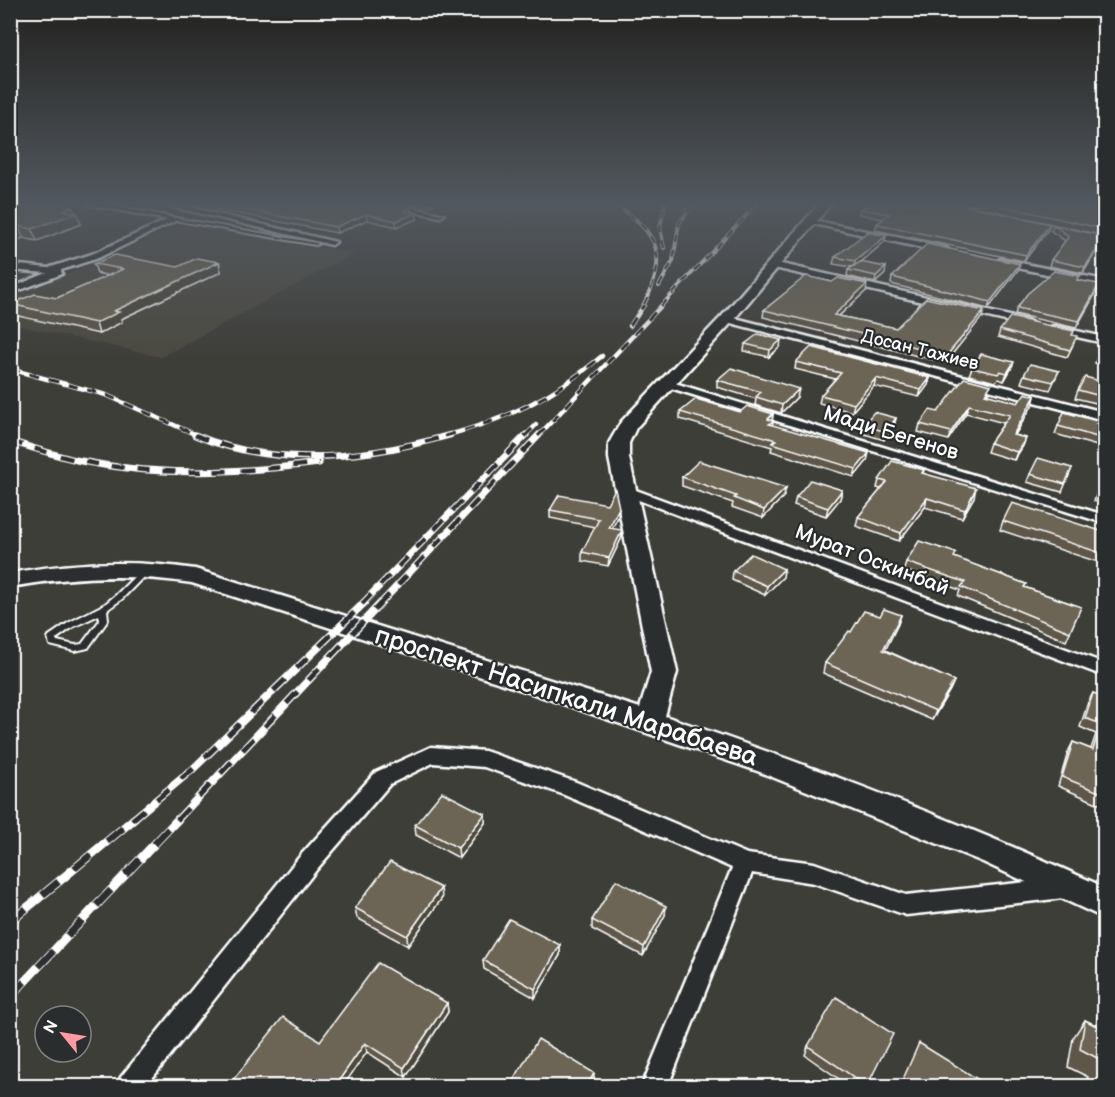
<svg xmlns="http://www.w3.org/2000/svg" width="1115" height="1097" font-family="'Balsamiq Sans',sans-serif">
  <rect width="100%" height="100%" fill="#3e3e39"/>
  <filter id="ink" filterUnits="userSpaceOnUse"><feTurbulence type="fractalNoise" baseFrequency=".0167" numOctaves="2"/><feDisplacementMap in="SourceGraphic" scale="12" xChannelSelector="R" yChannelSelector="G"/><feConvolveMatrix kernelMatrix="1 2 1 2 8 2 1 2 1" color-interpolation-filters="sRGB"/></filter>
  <g filter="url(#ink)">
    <path fill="#4c4a41" d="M186 224 355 253 161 357 11 324V298Z"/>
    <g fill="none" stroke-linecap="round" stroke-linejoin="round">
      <defs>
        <g id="lane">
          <path d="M175 218 316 243 318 244 316 245 174 220V218Z"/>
          <path d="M142 569H145L149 571 122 599 107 610 108 620 88 648 75 651 50 645 48 638 49 636 68 623 105 604 116 595ZM99 615 100 620 82 644 75 645 57 641 56 639 73 627Z"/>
        </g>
        <g id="street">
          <path d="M89 204H106L179 219 98 258 61 270 62 274 10 294V288L47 273 10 270V264L48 268 92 254 167 220Z"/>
          <path d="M161 204H175L336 242 332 245Z"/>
          <path d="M381 204H397L444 215 440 217Z"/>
          <path d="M807 219 945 247 949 250 945 253 810 223 806 221Z"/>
          <path d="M1001 259 1104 280V286L998 264V260Z"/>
          <path d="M773 262 1027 320 1032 323 1027 326 770 267V263Z"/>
          <path d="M727 316 1104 412V420L723 321V317Z"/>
          <path d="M1054 326 1104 337V343L1050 331V327Z"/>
          <path d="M665 380 1104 515V523L661 385 659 383Z"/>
          <path d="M625 486 1104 663V676L620 493 618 490Z"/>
          <path d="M431 747 485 751 576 782 747 854 814 863 906 895 1064 878 1072 881 1075 888 1072 895 1064 898 906 915 814 883 752 873 668 1086H642L732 868 562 794 484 767 433 763 390 784 317 869 146 1086H117L121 1077 301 855 376 772Z"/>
        </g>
        <path id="secondary" d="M819 204H831L732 322 636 428 629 443V458L677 672 665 716C815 767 961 822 1104 887V918L983 862 760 772 531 693 192 583C130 573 72 576 10 587V573C73 562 132 559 195 569L640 708 651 672 609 458V443L621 422 722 316Z"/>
      </defs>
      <use href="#lane" stroke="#fff" stroke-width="4"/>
      <use href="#street" stroke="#fff" stroke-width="5"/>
      <use href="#secondary" stroke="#fff" stroke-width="5"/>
      <use href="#lane" fill="#2a2d2e" fill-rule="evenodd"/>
      <use href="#street" fill="#2a2d2e" fill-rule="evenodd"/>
      <use href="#secondary" fill="#2a2d2e" fill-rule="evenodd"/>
      <defs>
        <g id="rail-far4">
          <path d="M615 204C660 234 669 257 643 306"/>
          <path d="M664 248 660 227 665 204"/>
          <path d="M659 286 673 261 679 223 692 206"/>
          <path d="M661 306 757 204"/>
        </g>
        <g id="rail-far3">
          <path d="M630 326 644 305"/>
          <path d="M10 369 106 395 199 436"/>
          <path d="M445 436C507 419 552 398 602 356"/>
          <path d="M525 436 536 425"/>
          <path d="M538 436 662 305"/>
        </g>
        <g id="rail-far2">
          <path d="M195 435C275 469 369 458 450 435"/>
          <path d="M10 441C33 448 57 456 81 461 159 477 240 473 319 463"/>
          <path d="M362 604 526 435"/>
          <path d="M380 604 539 435"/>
        </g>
        <g id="rail-far1">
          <path d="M132 820 193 769 364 603"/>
          <path d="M177 820 381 603"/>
        </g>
        <g id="rail">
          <path d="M10 922 134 819"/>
          <path d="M10 997 178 819"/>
        </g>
      </defs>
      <use href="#rail-far4" stroke="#fff" stroke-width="4"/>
      <use href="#rail-far3" stroke="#fff" stroke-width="4.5"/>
      <use href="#rail-far2" stroke="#fff" stroke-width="7"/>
      <use href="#rail-far1" stroke="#fff" stroke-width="8"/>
      <use href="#rail" stroke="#fff" stroke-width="9"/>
      <use href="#rail-far4" stroke="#2a2d2e" stroke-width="2" stroke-dasharray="8" stroke-linecap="butt"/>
      <use href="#rail-far3" stroke="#2a2d2e" stroke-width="3" stroke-dasharray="10" stroke-linecap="butt"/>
      <use href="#rail-far2" stroke="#2a2d2e" stroke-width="4.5" stroke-dasharray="13" stroke-linecap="butt"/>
      <use href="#rail-far1" stroke="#2a2d2e" stroke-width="5" stroke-dasharray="16" stroke-linecap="butt"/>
      <use href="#rail" stroke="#2a2d2e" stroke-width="7" stroke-dasharray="21" stroke-linecap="butt"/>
    </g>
    <g fill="#5d5748" stroke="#fff" stroke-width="1.5">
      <path d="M10 204 75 212 81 224 37 241 23 238 10 242Z"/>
      <path d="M188 204H395L411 208 412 212 416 213 417 219 397 227 367 220 337 233Z"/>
      <path d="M407 204H435L424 208Z"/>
      <path d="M966 204H1104V236Z"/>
      <path d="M860 209 1050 224 1048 230 1024 261 875 230 877 224 883 219 859 214Z"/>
      <path d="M1053 225 1104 236V250L1098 249 1083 273 1049 266 1051 260 1065 241 1051 231Z"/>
      <path d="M886 236 884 242 861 262 885 274 875 283 847 276 848 270 852 267 833 264 835 257Z"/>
      <path d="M219 262 221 272 121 319 122 322 99 334 14 315 10 306V304L57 298 109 276 97 273 94 264 178 267Z"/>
      <path d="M1018 270 988 309 891 284 892 277Z"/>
      <path d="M1078 280 1097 291 1076 328 1015 314 1017 308Z"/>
      <path d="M866 291 839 316 896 328 982 317 945 363 763 317 764 310Z"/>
      <path d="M1000 330 1074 331 1072 335 1074 343 1067 357 998 337Z"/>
      <path d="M1104 338V365L1095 363Z"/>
      <path d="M745 344 780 347 769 357 744 351Z"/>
      <path d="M796 362 930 378 928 385 919 397 874 386 852 412 819 403 821 395 835 379 795 369Z"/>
      <path d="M972 368 1011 369 1004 381 998 379 995 382 969 375Z"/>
      <path d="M1059 371 1050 390 1021 383 1024 375Z"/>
      <path d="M717 380 797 397 781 413 755 405 756 399 717 387Z"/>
      <path d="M1104 382V405L1075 398 1078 390Z"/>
      <path d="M989 392 987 395 1018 403 1035 396 1033 404 1015 435 1026 438 1023 446 1014 460 987 452 990 443 1004 423 966 413 948 440 918 432 920 424 938 412Z"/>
      <path d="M680 412H740L773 414 772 425 867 461 854 477 771 451 772 447 680 419Z"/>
      <path d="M896 418 894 426 884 440 861 433 863 425Z"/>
      <path d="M1104 423V448L1055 434 1058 426Z"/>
      <path d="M1072 468 1062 492 1027 482 1030 474Z"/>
      <path d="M924 470 923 473 974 497 962 518 925 507 899 541 856 526 858 517 881 489 877 488 879 480Z"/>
      <path d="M1103 476H1104V504L1094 501Z"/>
      <path d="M682 477 784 496 763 518 732 507 733 503 682 486Z"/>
      <path d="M842 490 840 499 826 516 794 505 796 497Z"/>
      <path d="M619 508 618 517 612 528 621 539 608 566 582 561V552L595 527 550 518V510Z"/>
      <path d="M1003 521 1104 532V564L1000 530Z"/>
      <path d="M955 558 1026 584 1024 587 1081 607 1066 641 958 596 960 590 904 570 906 562Z"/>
      <path d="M784 569 783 577 765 595 732 580 733 571Z"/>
      <path d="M1104 607V619L1101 618Z"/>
      <path d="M901 615 898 624 885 650 954 681 950 690 932 720 823 673 825 663 851 632 880 616Z"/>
      <path d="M1093 693 1104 697V806L1058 786 1068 752 1073 742 1091 749 1096 734 1080 727 1088 702Z"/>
      <path d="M485 814V823L459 858 416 835 415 825Z"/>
      <path d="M442 898 408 946 357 918 355 908Z"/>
      <path d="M665 915 643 956 592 929V920Z"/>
      <path d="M560 945V955L535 998 484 969 483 960Z"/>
      <path d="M1104 994V1086H1090L1086 1085 1088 1077 1068 1067 1073 1038 1085 1020 1096 1025 1100 1000Z"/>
      <path d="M447 1003 448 1012 406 1077 367 1052 320 1041Z"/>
      <path d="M808 1046 867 1086H849L805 1055Z"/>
    </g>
    <g fill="#4c473b" stroke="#fff" stroke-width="1.5">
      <path d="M424 204H435L424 208Z"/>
      <path d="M73 207 75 214 77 213 81 224 37 241 32 229 63 210Z"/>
      <path d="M411 208 412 213 404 211Z"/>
      <path d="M416 213 417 219 397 227 396 221Z"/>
      <path d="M366 214 367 220 337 233 336 227Z"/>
      <path d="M1050 224 1048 230 1024 261 1026 255Z"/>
      <path d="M19 226 23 238 12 242 10 239V229Z"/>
      <path d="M886 236 884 242 854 268 855 261Z"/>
      <path d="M1101 243 1098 249 1083 273 1085 267Z"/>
      <path d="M219 262 221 272 121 319 122 322 99 334 96 323 114 311Z"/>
      <path d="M1020 264 1018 270 988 309 990 302Z"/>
      <path d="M886 267 885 274 875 283 876 276Z"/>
      <path d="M867 284 866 291 832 322 834 315Z"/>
      <path d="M1099 284 1097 291 1076 328 1079 321Z"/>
      <path d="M984 311 982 317 945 363 947 355Z"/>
      <path d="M781 340 780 347 769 357 770 350Z"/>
      <path d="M1014 362 1011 369 1004 381 1007 373Z"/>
      <path d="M876 378 874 386 852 412 854 404Z"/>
      <path d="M930 378 928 385 919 397 921 390Z"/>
      <path d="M799 389 797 397 781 413 782 405Z"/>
      <path d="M1035 396 1033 404 1010 443 1013 435Z"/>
      <path d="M969 405 966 413 948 440 951 432Z"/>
      <path d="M773 414 772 421H773L772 429 768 419Z"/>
      <path d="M896 418 894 426 884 440 886 432Z"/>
      <path d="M1026 438 1023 446 1014 460 1017 452Z"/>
      <path d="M869 453 867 461 854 477 856 469Z"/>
      <path d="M786 488 784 496 763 518 764 510Z"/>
      <path d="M976 488 974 497 962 518 965 510Z"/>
      <path d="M842 490 840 499 826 516 828 508Z"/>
      <path d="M927 498 925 507 899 541 901 533Z"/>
      <path d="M619 508 618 517 608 536 609 528Z"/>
      <path d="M622 530 621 539 608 566 609 558Z"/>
      <path d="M784 569 783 577 765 595 767 586Z"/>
      <path d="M901 615 898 624 881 659 883 650Z"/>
      <path d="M954 681 950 690 932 720 936 711Z"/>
      <path d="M485 814V823L459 858 458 848Z"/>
      <path d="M441 888 442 898 408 946 407 936Z"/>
      <path d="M666 906 665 915 643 956 644 947Z"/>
      <path d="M560 945V955L535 998V989Z"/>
      <path d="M447 1003 448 1012 406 1077 404 1068Z"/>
      <path d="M365 1043 367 1052 343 1086H335Z"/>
      <path d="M594 1073V1082L591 1086H587Z"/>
    </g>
    <g fill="#6c6554" stroke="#fff" stroke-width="1.5">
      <path d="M10 204H57L73 207 63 210 77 213 32 229 19 226 10 229Z"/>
      <path d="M216 204H395L411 208 404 211 416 213 396 221 366 214 336 227Z"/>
      <path d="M871 204H958L1050 224 1026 255 877 224 889 214 860 209Z"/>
      <path d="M993 204H1104V229Z"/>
      <path d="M1053 225 1104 236V244L1101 243 1085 267 1051 260 1069 236Z"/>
      <path d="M867 232 886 236 855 261 835 257Z"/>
      <path d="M927 244 1020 264 990 302 892 277Z"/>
      <path d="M115 255 178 267 197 258 219 262 114 311 119 312 96 323 10 304 35 294 57 298 123 269 94 264Z"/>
      <path d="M860 262 886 267 876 276 848 270Z"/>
      <path d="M1054 271 1080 276 1077 280 1099 284 1079 321 1017 308 1027 294Z"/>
      <path d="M806 276 832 282 838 278 867 284 834 315 896 328 926 298 984 311 947 355 764 310Z"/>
      <path d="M1010 317 1074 331 1072 335 1077 336 1070 350 1000 330Z"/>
      <path d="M758 334 781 340 770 350 745 344Z"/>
      <path d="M1104 338V357L1098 356Z"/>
      <path d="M811 347 930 378 921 390 876 378 854 404 821 395 841 373 796 362Z"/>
      <path d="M981 354 1014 362 1007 373 1000 371 998 374 972 368Z"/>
      <path d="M1030 364 1059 371 1053 382 1024 375Z"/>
      <path d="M731 368 799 389 782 405 756 397 761 392 717 380Z"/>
      <path d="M1085 377 1104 382V397L1078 390Z"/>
      <path d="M964 378 991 385 985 394 1018 403 1025 393 1035 396 1013 435 1026 438 1017 452 990 443 1010 415 969 405 951 432 920 424 930 410 938 412Z"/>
      <path d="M696 399 740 412 747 406 773 414 768 419 773 421 769 424 869 453 856 469 772 443 776 440 680 412Z"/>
      <path d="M874 412 896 418 886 432 863 425Z"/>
      <path d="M1064 412 1104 423V439L1058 426Z"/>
      <path d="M1038 458 1072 468 1065 484 1030 474Z"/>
      <path d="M699 461 786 488 764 510 734 498 736 496 682 477Z"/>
      <path d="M892 461 924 470 922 473 976 488 965 510 927 498 901 533 858 517 887 482 879 480Z"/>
      <path d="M1103 476H1104V495L1097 493Z"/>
      <path d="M810 480 842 490 828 508 796 497Z"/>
      <path d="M615 489 619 508 609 528 622 530 609 558 582 552 599 519 550 510 559 495 607 504Z"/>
      <path d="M1012 503 1104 532V554L1003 521Z"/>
      <path d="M919 541 956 553 954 557 1026 584 1024 587 1081 607 1070 632 961 587 965 582 906 562Z"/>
      <path d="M751 554 784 569 767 586 733 571Z"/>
      <path d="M884 609 901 615 883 650 954 681 936 711 825 663 849 631 851 632 864 611 880 616Z"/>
      <path d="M1093 693 1104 697V794L1062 777 1073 742 1093 750 1101 724 1085 718Z"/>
      <path d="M442 792 485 814 458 848 415 825Z"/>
      <path d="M390 862 441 888 407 936 355 908Z"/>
      <path d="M616 880 666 906 644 947 592 920Z"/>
      <path d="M509 919 560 945 535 989 483 960Z"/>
      <path d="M378 963 447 1003 404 1068 365 1043 335 1086H228L283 1017 320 1041Z"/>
      <path d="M836 997 893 1034 867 1086 808 1046Z"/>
      <path d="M1085 1020 1104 1030V1070L1100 1067 1101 1060 1080 1049Z"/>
      <path d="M538 1039 594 1073 587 1086H510Z"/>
      <path d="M919 1043 979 1080 977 1086H900Z"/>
    </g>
  </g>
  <linearGradient id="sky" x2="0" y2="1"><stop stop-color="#22221f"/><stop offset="0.57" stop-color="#52585f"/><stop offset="1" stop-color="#52585f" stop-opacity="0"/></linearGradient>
  <rect width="1115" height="358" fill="url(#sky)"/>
  <g text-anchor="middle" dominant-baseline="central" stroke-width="4.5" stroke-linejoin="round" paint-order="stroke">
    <g font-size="18" fill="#fff" stroke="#2a2d2e">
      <text transform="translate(920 350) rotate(14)">Досан Тажиев</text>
    </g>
    <g font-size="21" fill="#fff" stroke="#2a2d2e">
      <text transform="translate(891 433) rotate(17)">Мади Бегенов</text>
      <text transform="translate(872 560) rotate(21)">Мурат Оскинбай</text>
    </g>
    <g font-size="26" fill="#fff" stroke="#2a2d2e">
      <text transform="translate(566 697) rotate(18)">проспект Насипкали Марабаева</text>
    </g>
  </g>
  <rect width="1115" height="1097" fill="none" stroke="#2a2d2e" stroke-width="36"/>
  <rect x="18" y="18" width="1079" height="1061" fill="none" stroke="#fff" stroke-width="2" filter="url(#ink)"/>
  <g transform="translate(63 1034) rotate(300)"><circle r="28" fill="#2a2d2e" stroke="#7f8182" stroke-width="1.5"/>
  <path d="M0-4.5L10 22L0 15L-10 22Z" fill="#ff9aa2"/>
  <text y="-9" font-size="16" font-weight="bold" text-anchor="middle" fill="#ffffff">N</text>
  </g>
</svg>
